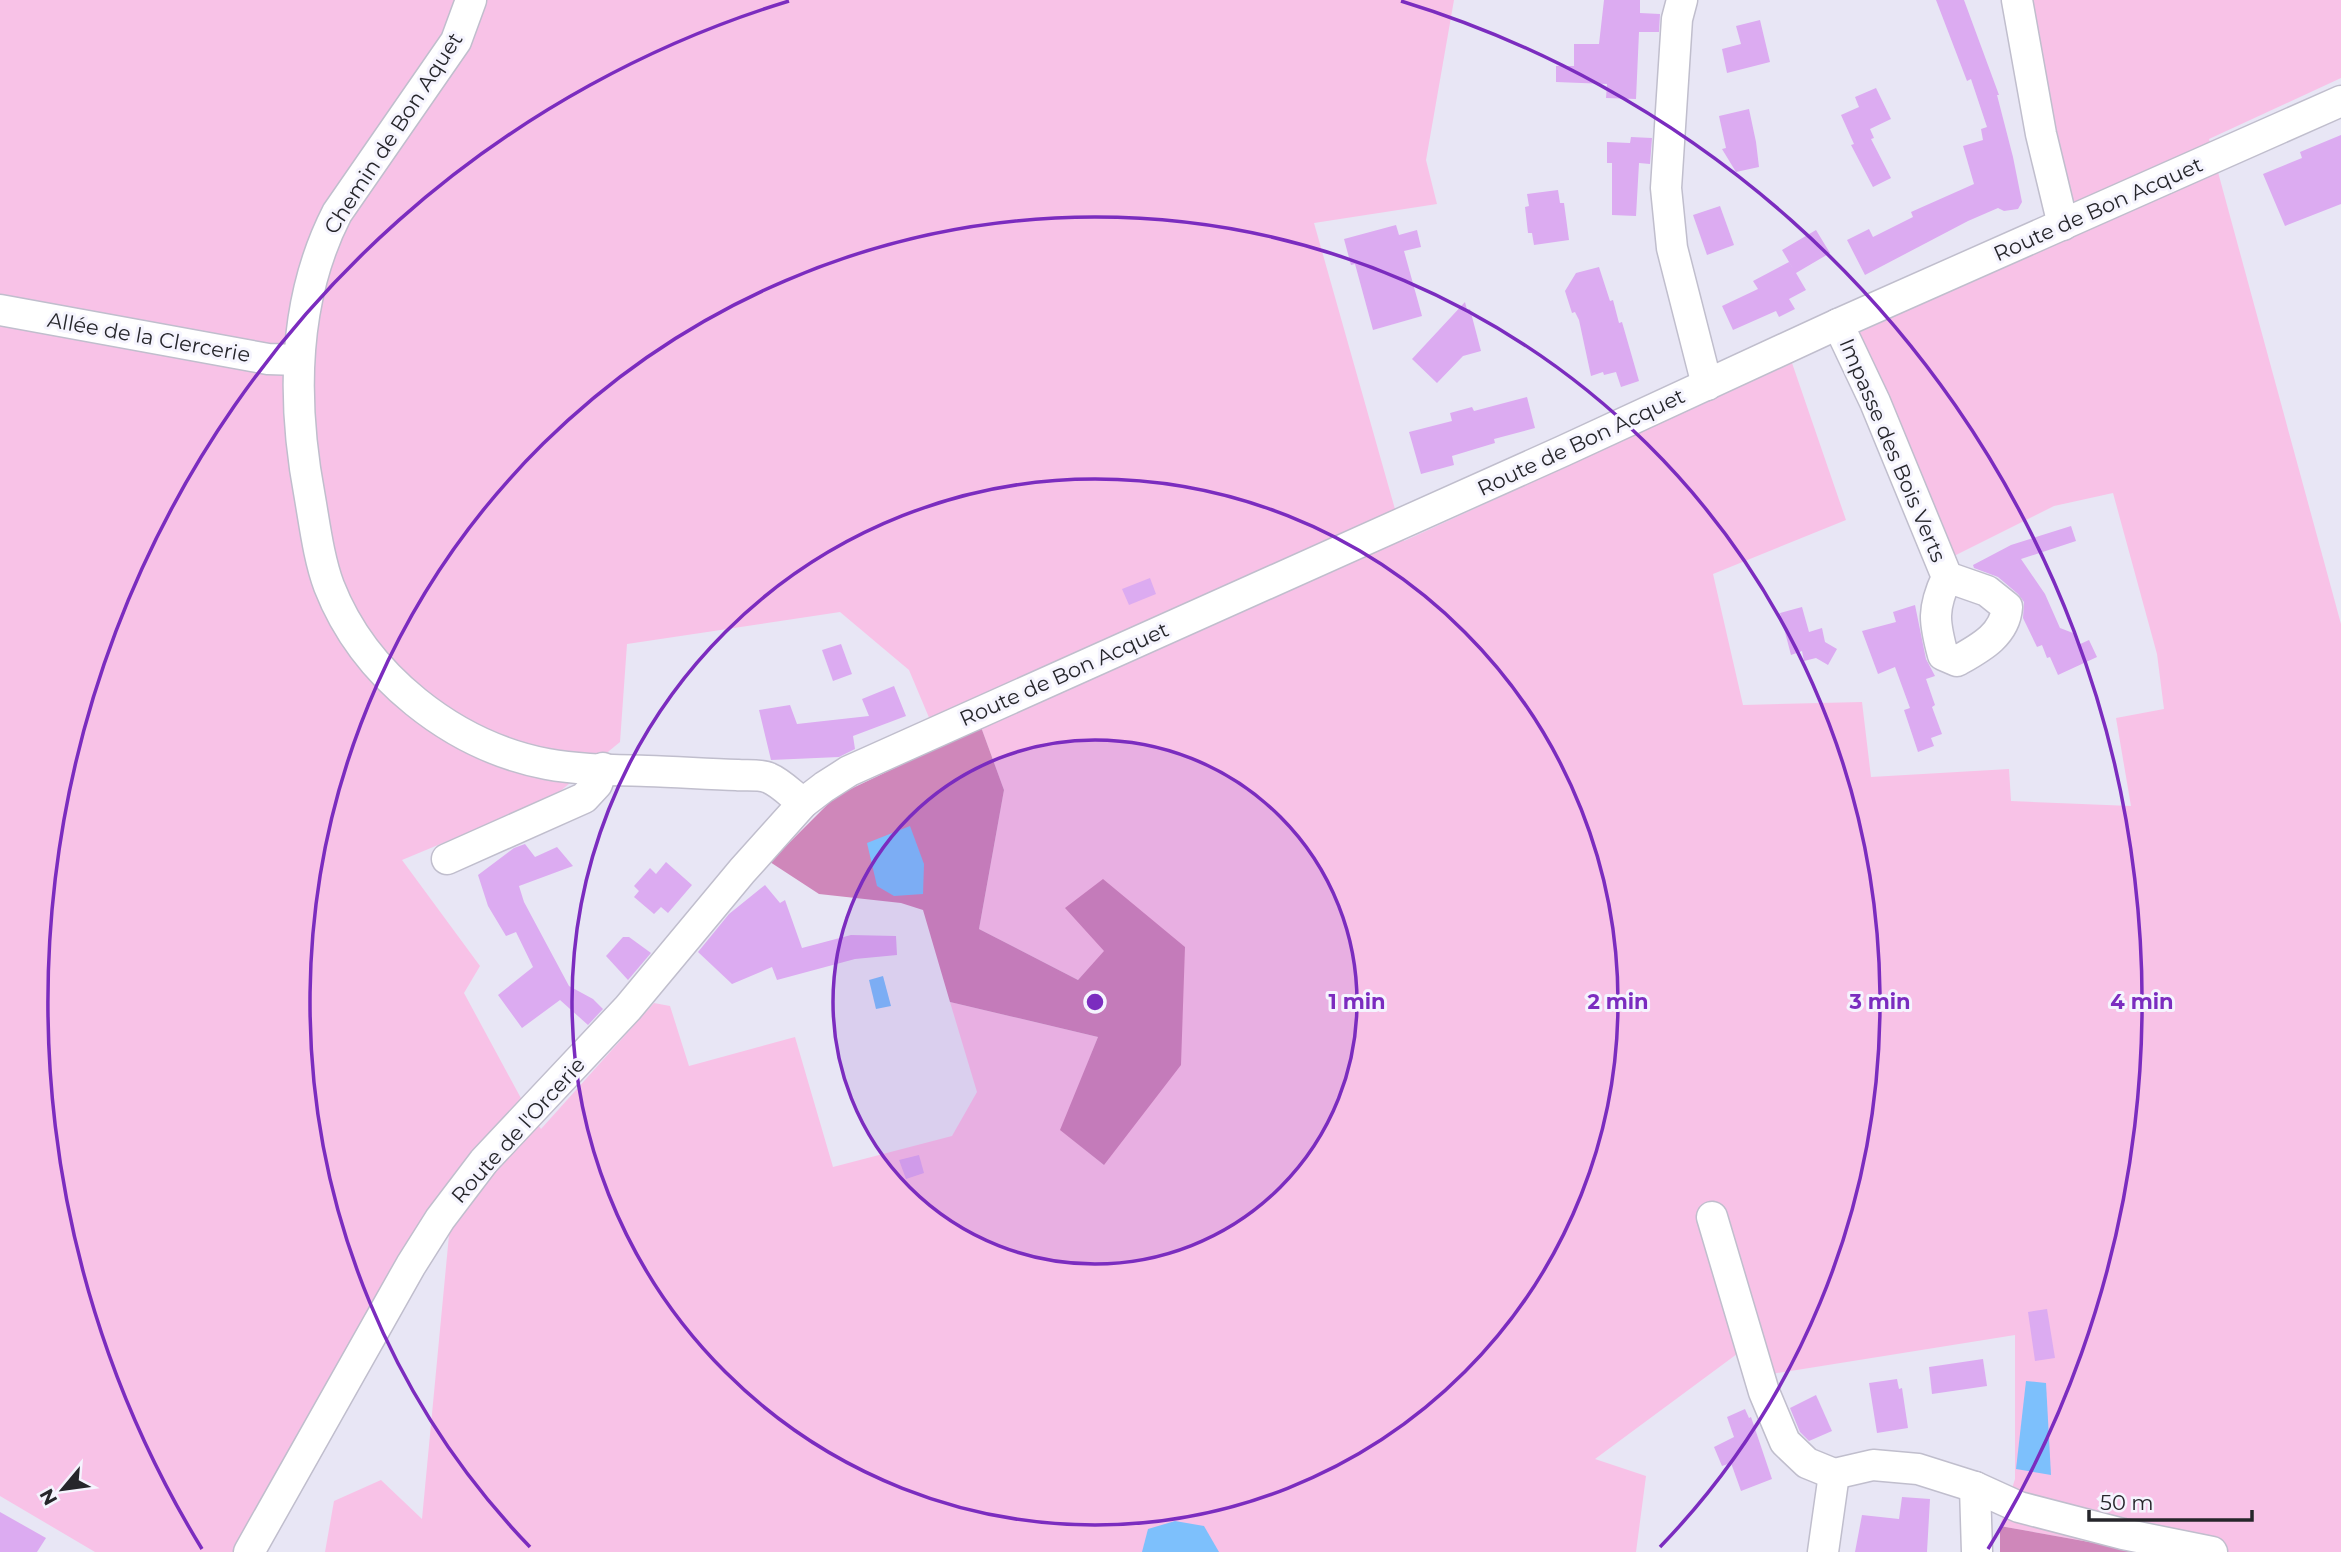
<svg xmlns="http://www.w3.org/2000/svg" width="2341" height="1552" font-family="Montserrat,sans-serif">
  <rect width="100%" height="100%" fill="#e8e6f5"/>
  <path fill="#f8c2e7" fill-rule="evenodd" d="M0 0H1454L1426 160 1437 204 1314 223 1404 541 1792 363 1846 520 1713 574 1743 705 1862 702 1871 777 2009 769 2011 801 2131 806 2116 718 2164 709 2157 654 2113 493 2054 506 1954 556 1858 333 2084 230 2064 182 2031 0H2341V78L2209 139 2341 624V1552H2145L2000 1526 2015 1479V1335L1771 1374 1741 1351 1595 1459 1646 1476 1636 1552H325L334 1501 381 1480 422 1519 455 1172 261 1552H95L0 1496ZM840 612 909 670 941 746 981 727 1004 790 979 929 1078 980 1105 951 1104 1165 1061 1130 1098 1037 950 1002 977 1092 952 1136 833 1167 795 1037 689 1066 670 1006 654 1003 541 1129 523 1102 464 993 480 966 402 860 553 797 620 742 627 644Z"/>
  <g fill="#cf87ba">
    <path d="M981 727 1004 790 979 929 1078 980 1104 951 1065 908 1103 879 1185 947 1181 1065 1104 1165 1060 1130 1098 1037 950 1002 923 910 901 903 819 894 770 862 836 796Z"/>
    <path d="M2000 1526 2145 1552H2000Z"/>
  </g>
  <g fill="#7dc0fc">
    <path d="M910 826 924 864 923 894 894 896 877 886 867 843Z"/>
    <path d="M883 976 891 1006 876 1009 869 980Z"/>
    <path d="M2026 1381 2046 1383 2051 1475 2016 1469Z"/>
    <path d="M1175 1521 1204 1526 1219 1552H1142L1148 1529Z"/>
  </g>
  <g fill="#dcabf1">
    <path d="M1604 0H1640V13L1660 14 1659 32H1639L1636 99 1606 98 1607 84 1556 82V66H1574V44H1599Z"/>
    <path d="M1936 0H1964L1999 95H1997L2013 157 2022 202 2018 209 2004 211 1998 208 1968 221 1865 275 1847 240 1869 229 1873 237 1913 217 1911 212 1974 184 1963 146 1983 140 1981 129 1987 127 1971 79 1967 81Z"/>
    <path d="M1760 20 1770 62 1727 73 1722 49 1741 44 1736 26Z"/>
    <path d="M1876 88 1891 119 1870 129 1874 138 1871 139 1891 178 1873 187 1851 145 1854 144 1841 115 1859 107 1855 97Z"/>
    <path d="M1749 109 1756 142 1759 167 1736 172 1722 149 1726 148 1719 116Z"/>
    <path d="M2341 135V204L2285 226 2263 174 2302 158 2300 152Z"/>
    <path d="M1631 137 1652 138 1650 164 1639 163 1636 216 1612 215V163H1607V142L1630 143Z"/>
    <path d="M1558 190 1560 203H1564L1569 240 1534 245 1532 233H1528L1525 207 1529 206 1527 194Z"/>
    <path d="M1720 206 1734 245 1707 255 1693 215Z"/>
    <path d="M1396 225 1399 235 1417 230 1421 247 1404 251 1422 316 1373 330 1355 264 1351 265 1344 239Z"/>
    <path d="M1816 230 1830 253 1796 273 1806 290 1789 299 1795 309 1779 317 1776 311 1733 330 1722 306 1758 289 1753 281 1789 262 1795 272 1782 250Z"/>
    <path d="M1599 267 1610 301 1613 300 1619 323 1622 322 1639 381 1621 387 1616 372 1604 375 1603 372 1591 376 1579 320 1575 312 1572 313 1565 291 1576 273Z"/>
    <path d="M1465 302 1467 310 1470 309 1481 351 1463 356 1437 383 1412 359Z"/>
    <path d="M1527 397 1535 428 1494 439 1495 443 1452 456 1454 465 1421 474 1409 432 1452 421 1450 413 1472 407 1474 411Z"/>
    <path d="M2071 526 2076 541 2021 559 2045 594 2060 628 2073 633 2078 645 2089 640 2097 657 2058 675 2050 657 2047 658 2042 645 2037 647 2023 618 2024 602 2018 594 1998 577 1974 568 1973 565 2011 545Z"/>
    <path d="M1150 578 1156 594 1129 605 1122 589Z"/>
    <path d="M1915 605 1926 659 1935 676 1926 679 1935 705 1932 707 1942 734 1931 738 1934 746 1918 752 1904 710 1910 708 1895 667 1878 674 1862 631 1896 622 1893 612Z"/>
    <path d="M1802 607 1809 632 1822 628 1825 642 1837 649 1828 665 1816 658 1804 661 1802 651 1791 655 1780 613Z"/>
    <path d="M841 644 852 674 833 681 822 650Z"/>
    <path d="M894 686 906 716 853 736 855 749 839 757 771 760 759 710 790 705 797 724 869 716 862 699Z"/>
    <path d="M525 844 535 857 557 847 573 866 519 886 524 902 569 986 593 999 603 1009 588 1025 560 1000 522 1028 498 995 533 967 516 932 506 936 488 906 478 875 514 848Z"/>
    <path d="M666 862 692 885 668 913 661 907 654 914 634 897 639 891 634 886 650 868 656 874Z"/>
    <path d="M765 885 780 903 785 900 802 948 851 935 896 936 897 955 855 959 777 980 772 967 732 984 698 952 729 914Z"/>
    <path d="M623 937H629L651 953 628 980 606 956Z"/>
    <path d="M919 1155 924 1173 906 1179 899 1160Z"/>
    <path d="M2047 1309 2055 1358 2035 1361 2028 1312Z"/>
    <path d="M1983 1359 1987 1386 1932 1394 1929 1367Z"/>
    <path d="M1897 1379 1899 1389 1902 1388 1908 1428 1877 1433 1869 1383Z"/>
    <path d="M1816 1395 1832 1431 1809 1441 1800 1432 1790 1408Z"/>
    <path d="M1745 1409 1749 1418 1751 1417 1772 1479 1741 1491 1731 1463 1722 1466 1714 1447 1734 1437 1727 1417Z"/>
    <path d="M1902 1497 1930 1499 1927 1552H1855L1862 1515 1899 1519Z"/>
    <path d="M0 1512 46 1538 37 1552H0Z"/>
  </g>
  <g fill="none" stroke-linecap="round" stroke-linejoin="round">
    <defs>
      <g id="minor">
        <path d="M471 0 456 41 337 213C292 301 292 403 310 498 315 527 319 559 329 586 364 676 453 746 547 764 579 770 614 770 647 771 677 772 707 774 737 775 746 776 760 774 769 778 781 783 792 795 803 803"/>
        <path d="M1682 0 1677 19 1666 188 1672 248 1707 385"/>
        <path d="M2017 0 2041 134 2063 225"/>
        <path d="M0 310 268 359 299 360"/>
        <path d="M1838 324 1875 402 1947 577C1932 609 1934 622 1943 655L1957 661C1980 648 2005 635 2007 607L1987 591 1947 577"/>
        <path d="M447 859 584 798 597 784 603 768"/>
        <path d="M1712 1217 1764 1392 1785 1442 1807 1463 1834 1474 1873 1465 1918 1469 1975 1487 2019 1507 2123 1534 2212 1552"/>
        <path d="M1975 1487 1977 1552"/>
        <path d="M249 1552 411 1265 440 1219 484 1161 628 1008 742 871 803 803 824 787 849 771 1563 451 1838 324 2341 101"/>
        <path d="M1823 1552 1834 1474"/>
      </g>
    </defs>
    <use href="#minor" stroke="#c0becd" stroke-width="33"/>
    <use href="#minor" stroke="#fff" stroke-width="30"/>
  </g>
  <circle cx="1095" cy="1002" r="262" fill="#7b2cbf" fill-opacity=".12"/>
  <g fill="none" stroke="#7b2cbf" stroke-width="3.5">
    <circle cx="1095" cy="1002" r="262"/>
    <circle cx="1095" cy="1002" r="523"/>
    <path d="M530 1547A785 785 0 1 1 1660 1547"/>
    <path d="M202 1549A1047 1047 0 0 1 789 1M1401 1A1047 1047 0 0 1 1988 1549"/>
  </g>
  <g text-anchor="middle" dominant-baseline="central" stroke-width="6" stroke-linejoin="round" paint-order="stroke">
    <g font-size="21" fill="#26262b" stroke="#f5f4fe">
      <text transform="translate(393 133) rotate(-57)">Chemin de Bon Aquet</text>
      <text transform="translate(2098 209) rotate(-24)">Route de Bon Acquet</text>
      <text transform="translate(149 337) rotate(10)">Allée de la Clercerie</text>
      <text transform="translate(1581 442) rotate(-25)">Route de Bon Acquet</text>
      <text transform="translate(1893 450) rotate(67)">Impasse des Bois Verts</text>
      <text transform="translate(1064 674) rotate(-24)">Route de Bon Acquet</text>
      <text transform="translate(518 1130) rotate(-48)">Route de l'Orcerie</text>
    </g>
  </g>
  <circle cx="1095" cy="1002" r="10" fill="#7b2cbf" stroke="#f5f4fe" stroke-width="3.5"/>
  <g font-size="21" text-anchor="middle" font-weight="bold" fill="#7b2cbf" stroke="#f5f4fe" stroke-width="6" stroke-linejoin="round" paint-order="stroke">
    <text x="1357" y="1009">1 min</text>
    <text x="1618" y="1009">2 min</text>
    <text x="1880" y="1009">3 min</text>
    <text x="2142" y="1009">4 min</text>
  </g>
  <g transform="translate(63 1489) rotate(241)" stroke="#f5f4fe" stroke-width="5" paint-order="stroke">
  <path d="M0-5L12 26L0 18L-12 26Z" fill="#26262b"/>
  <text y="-10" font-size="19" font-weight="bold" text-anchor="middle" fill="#26262b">N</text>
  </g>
  <path d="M2089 1510v10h163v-10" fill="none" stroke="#26262b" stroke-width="3.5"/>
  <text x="2100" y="1510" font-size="21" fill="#26262b" stroke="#f5f4fe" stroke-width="5" paint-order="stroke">50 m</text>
</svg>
